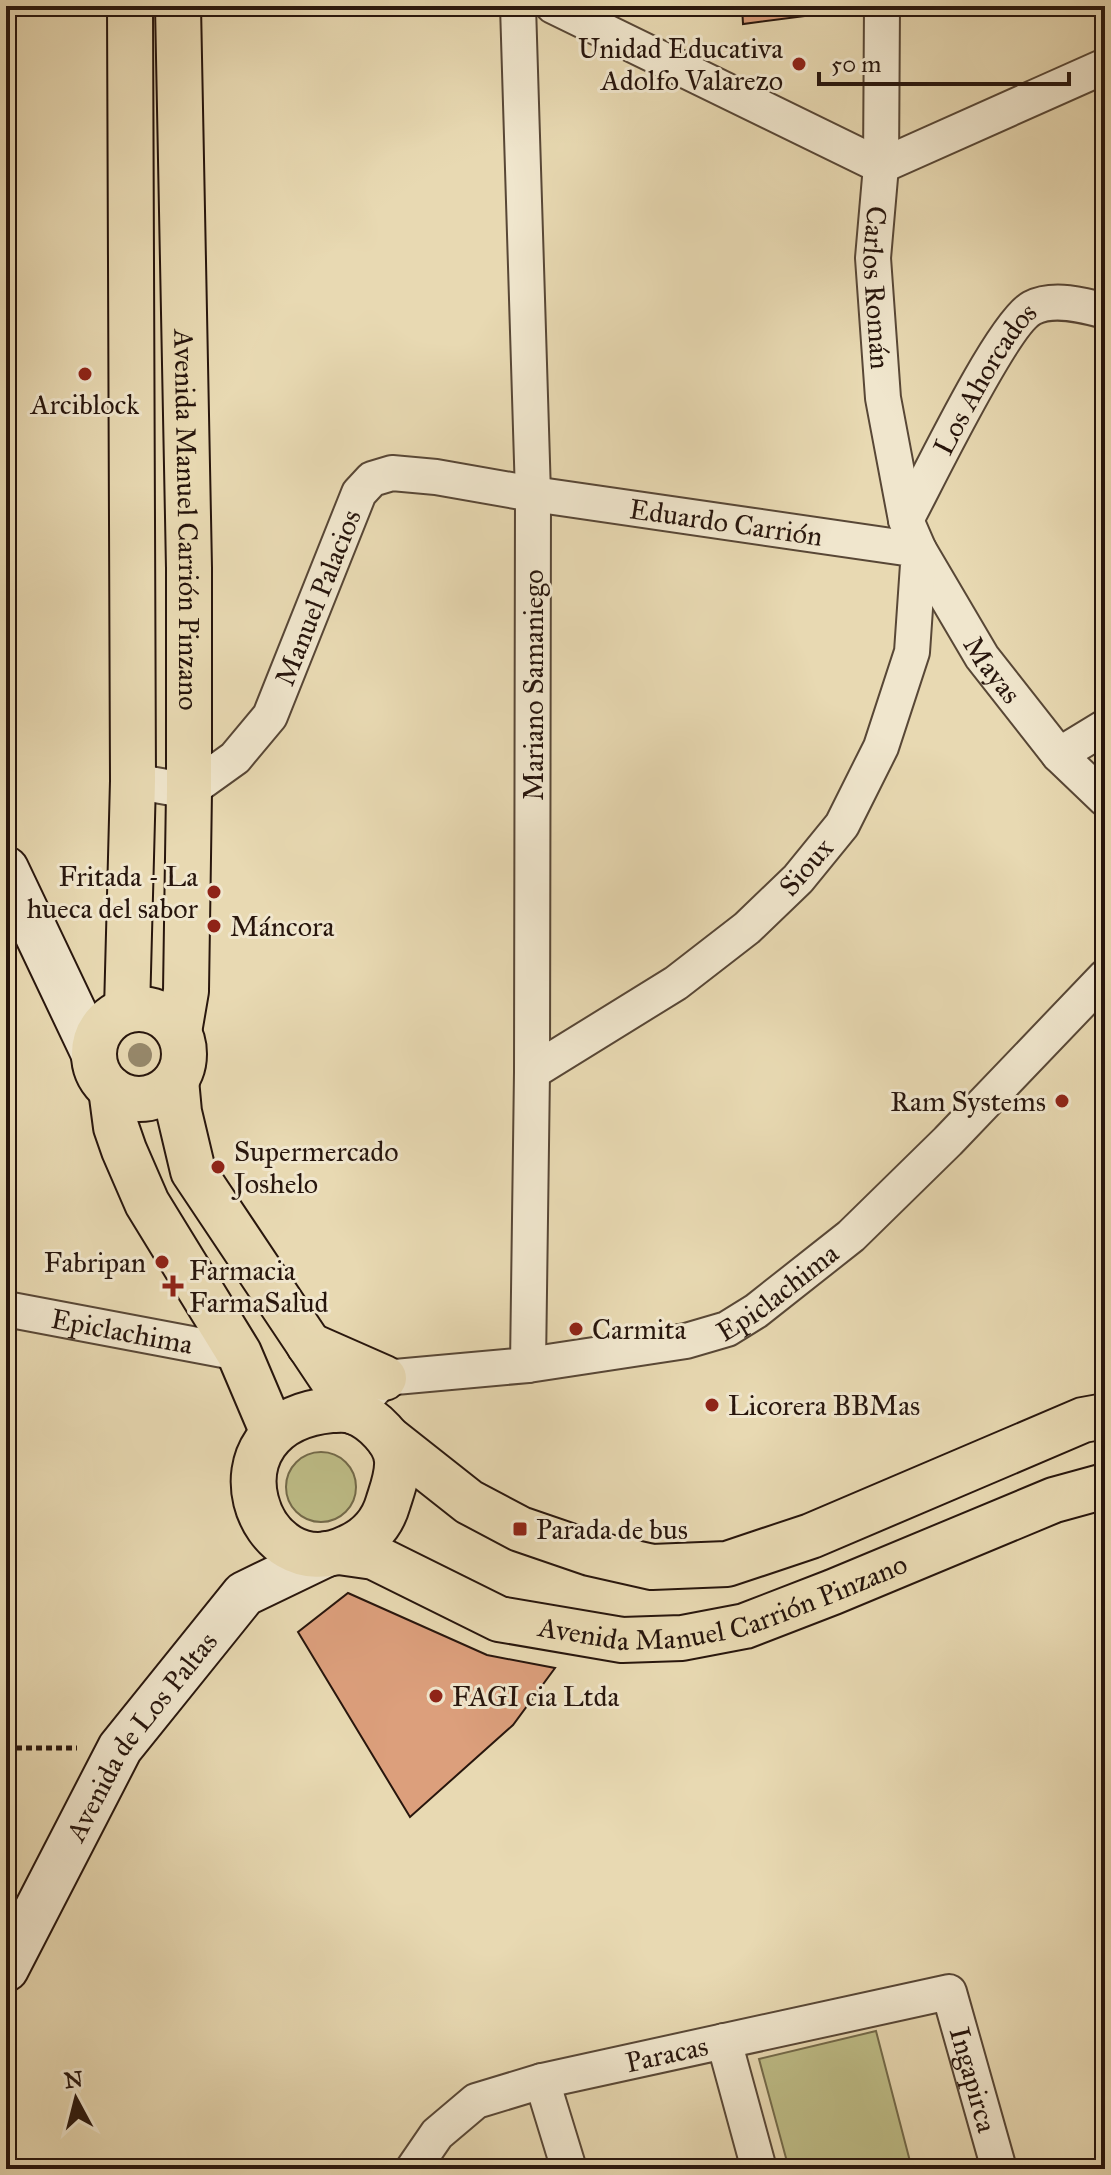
<svg xmlns="http://www.w3.org/2000/svg" width="1111" height="2175" font-family="'IM FELL Great Primer',serif">
  <rect width="100%" height="100%" fill="#e8d9b2"/>
  <filter id="stains"><feTurbulence type="fractalNoise" baseFrequency=".0025" numOctaves="4"/><feColorMatrix values="0 0 0 0 .2 0 0 0 0 .09 0 0 0 0 .02 0 0 0 .5 -.17"/></filter>
  <radialGradient id="worn" r=".72"><stop offset=".6" stop-color="#630" stop-opacity="0"/><stop offset="1" stop-color="#630" stop-opacity=".3"/></radialGradient>
  <g fill="#bebd87" stroke="#736a4a" stroke-width="2">
    <circle cx="321" cy="1487" r="35"/>
    <path d="M876 2031 912 2169H789L759 2059Z"/>
  </g>
  <g fill="#dc9f7c" stroke="#28160d" stroke-width="2">
    <path d="M742 6H836L837 12 743 24Z"/>
    <path d="M348 1593 487 1655 555 1668 513 1725 410 1817 298 1632Z"/>
  </g>
  <g fill="none" stroke-linecap="round" stroke-linejoin="round">
    <defs>
      <g id="minor">
        <path d="M518 6 533 494 532 1072 528 1365"/>
        <path d="M553 6 881 166 1105 66"/>
        <path id="s1" d="M882 6 881 166 873 258 883 398 906 520 919 550 982 657 1059 755 1105 799"/>
        <path id="s2" d="M906 520C927 481 1002 324 1032 308 1053 297 1084 305 1105 311"/>
        <path d="M1059 755 1105 727"/>
        <path id="s3" d="M133 781 189 791 235 758 270 716 359 493 372 479 392 473 436 477 533 494 919 550 912 652 881 747 842 825 798 879 747 928 676 983 532 1072"/>
        <path id="s4" d="M6 1309 239 1353"/>
        <path id="s5" d="M369 1395 384 1378 528 1365 686 1341 727 1329 756 1311 851 1236 948 1141 1105 977"/>
        <path d="M724 2041 759 2169"/>
        <path d="M542 2081 569 2169"/>
        <path id="s6" d="M413 2169 437 2134 476 2101 542 2081 949 1992 999 2169"/>
      </g>
      <g id="secondary">
        <path d="M6 869 93 1052"/>
        <path id="s7" d="M6 1969 120 1748 244 1594 327 1554"/>
      </g>
      <g id="primary">
        <path id="s8" d="M178 6 189 568V791L186 991 179 1032"/>
        <circle cx="139" cy="1054" r="45"/>
        <path d="M127 1010 133 781 130 6"/>
        <path d="M176 1080 179 1112 193 1171 354 1412"/>
        <path d="M111 1089 116 1127 124 1150 147 1203 239 1353 273 1433"/>
        <path d="M309 1345 384 1378"/>
        <path d="M331 1410C338 1410 348 1409 355 1412 373 1419 396 1441 397 1461 398 1475 392 1490 388 1503 382 1524 369 1538 349 1547 257 1593 199 1423 331 1410Z"/>
        <path d="M388 1438 469 1502 520 1529 590 1553 652 1567 727 1564 811 1536 1083 1420 1105 1416"/>
        <path id="s9" d="M339 1552 374 1557 499 1619 622 1640 682 1638 745 1626 833 1592 1054 1500 1105 1486"/>
      </g>
    </defs>
    <use href="#minor" stroke="#584736" stroke-width="38"/>
    <use href="#secondary" stroke="#28160d" stroke-width="48"/>
    <use href="#primary" stroke="#28160d" stroke-width="48"/>
    <path stroke="#28160d" stroke-width="5" stroke-dasharray="6 4" stroke-linecap="butt" d="M6 1748H77"/>
    <use href="#minor" stroke="#f0e6cd" stroke-width="34"/>
    <use href="#secondary" stroke="#f0e6cd" stroke-width="44"/>
    <use href="#primary" stroke="#e8d9b2" stroke-width="44"/>
  </g>
  <circle fill="#97896c" cx="140" cy="1055" r="12"/>
  <g fill="#8f2418" stroke="#f0e6cd" stroke-width="3">
    <circle cx="799" cy="64" r="8"/>
    <circle cx="85" cy="374" r="8"/>
    <circle cx="214" cy="892" r="8"/>
    <circle cx="214" cy="926" r="8"/>
    <circle cx="1062" cy="1101" r="8"/>
    <circle cx="218" cy="1167" r="8"/>
    <circle cx="162" cy="1262" r="8"/>
    <path d="M169 1274h8v8h8v8h-8v8h-8v-8h-8v-8h8z"/>
    <circle cx="576" cy="1329" r="8"/>
    <circle cx="712" cy="1405" r="8"/>
    <rect x="512" y="1521" width="16" height="16" rx="4"/>
    <circle cx="436" cy="1696" r="8"/>
  </g>
  <g text-anchor="middle" dominant-baseline="central" stroke-width="6" stroke-linejoin="round" paint-order="stroke">
    <g font-size="28" fill="#28160d" stroke="#f0e6cd" text-anchor="start">
      <text x="783" y="48" text-anchor="end">Unidad Educativa<tspan x="783" dy="32">Adolfo Valarezo</tspan></text>
      <text x="85" y="404" text-anchor="middle">Arciblock</text>
      <text x="198" y="876" text-anchor="end">Fritada - La<tspan x="198" dy="32">hueca del sabor</tspan></text>
      <text x="230" y="926">Máncora</text>
      <text x="1046" y="1101" text-anchor="end">Ram Systems</text>
      <text x="234" y="1151">Supermercado<tspan x="234" dy="32">Joshelo</tspan></text>
      <text x="146" y="1262" text-anchor="end">Fabripan</text>
      <text x="189" y="1270">Farmacia<tspan x="189" dy="32">FarmaSalud</tspan></text>
      <text x="592" y="1329">Carmita</text>
      <text x="728" y="1405">Licorera BBMas</text>
      <text x="536" y="1529">Parada de bus</text>
      <text x="452" y="1696">FAGI cia Ltda</text>
    </g>
    <g font-size="28" fill="#28160d" stroke="#f0e6cd">
      <text stroke="none"><textPath href="#s1" startOffset="282">Carlos Román</textPath></text>
      <text stroke="none"><textPath href="#s2" startOffset="162">Los Ahorcados</textPath></text>
      <text stroke="none"><textPath href="#s8" startOffset="514">Avenida Manuel Carrión Pinzano</textPath></text>
      <text stroke="none"><textPath href="#s3" startOffset="786">Eduardo Carrión</textPath></text>
      <text stroke="none"><textPath href="#s3" startOffset="296">Manuel Palacios</textPath></text>
      <text stroke="none"><textPath href="#s1" startOffset="690">Mayas</textPath></text>
      <text transform="translate(533 685) rotate(-90)">Mariano Samaniego</text>
      <text transform="translate(806 867) rotate(-49)">Sioux</text>
      <text stroke="none"><textPath href="#s5" startOffset="432">Epiclachima</textPath></text>
      <text stroke="none"><textPath href="#s4" startOffset="118">Epiclachima</textPath></text>
      <text stroke="none"><textPath href="#s9" startOffset="406">Avenida Manuel Carrión Pinzano</textPath></text>
      <text stroke="none"><textPath href="#s7" startOffset="270">Avenida de Los Paltas</textPath></text>
      <text stroke="none"><textPath href="#s6" startOffset="290">Paracas</textPath></text>
      <text stroke="none"><textPath href="#s6" startOffset="670">Ingapirca</textPath></text>
    </g>
  </g>
  <rect width="1111" height="2175" fill="none" stroke="#e8d9b2" stroke-width="32"/>
  <rect x="8" y="8" width="1095" height="2159" fill="none" stroke="#28160d" stroke-width="4"/>
  <rect x="16" y="16" width="1079" height="2143" fill="none" stroke="#28160d" stroke-width="2"/>
  <g transform="translate(76 2099) rotate(353)" stroke="#f0e6cd" stroke-width="6" paint-order="stroke">
  <path d="M0-6L14 30L0 20L-14 30Z" fill="#28160d"/>
  <text y="-12" font-size="22" font-weight="bold" text-anchor="middle" fill="#28160d">N</text>
  </g>
  <path d="M819 72v12h250v-12" fill="none" stroke="#28160d" stroke-width="4"/>
  <text x="831" y="72" font-size="24" fill="#28160d" stroke="#f0e6cd" stroke-width="6" paint-order="stroke">50 m</text>
  <rect width="100%" height="100%" filter="url(#stains)"/>
  <rect width="100%" height="100%" fill="url(#worn)"/>
</svg>
